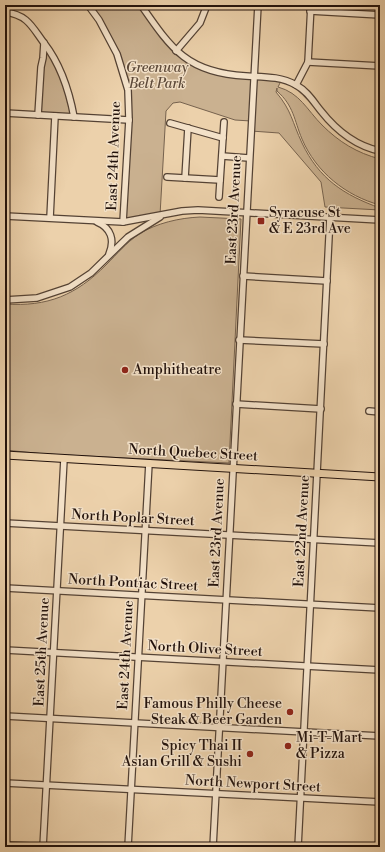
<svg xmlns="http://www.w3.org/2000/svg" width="385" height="852" font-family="'Libre Bodoni',serif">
  <rect width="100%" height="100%" fill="#ecd1ab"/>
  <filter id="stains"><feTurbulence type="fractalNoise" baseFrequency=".005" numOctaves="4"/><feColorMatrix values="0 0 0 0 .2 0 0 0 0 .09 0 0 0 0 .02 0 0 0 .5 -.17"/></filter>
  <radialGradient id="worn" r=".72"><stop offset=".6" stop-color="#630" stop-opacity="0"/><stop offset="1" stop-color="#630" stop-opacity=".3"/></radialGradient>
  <g fill="#cab190" stroke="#76624e">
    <path d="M88 5H142L176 51 203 68 282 79 278 87C300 93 307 110 322 125 339 142 357 153 380 159V205C346 196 316 172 302 139 294 120 294 106 277 91V88L276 92C292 111 292 122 302 143 319 179 344 195 380 208V210L325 207 321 182 279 133 251 131V121L235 120 180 102 173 103 166 111 160 215 123 222 129 99 122 67Z"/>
    <path d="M44 43 53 56 74 117 38 115Z"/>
    <path d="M200 217 241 219 229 463 45 454 5 450V304C48 307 76 295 106 265 117 254 126 243 139 234 157 223 179 218 200 217Z"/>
  </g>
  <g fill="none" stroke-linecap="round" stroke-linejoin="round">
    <defs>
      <g id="minor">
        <path d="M88 5 99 20 117 54 128 90 129 120 123 222"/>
        <path d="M141 5C172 50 188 73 246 76 263 77 280 76 296 85 307 91 313 101 321 111 336 130 356 146 380 151"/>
        <path d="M310 11 380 15"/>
        <path d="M5 12C28 15 32 27 44 43 61 65 69 90 74 117"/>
        <path d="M176 51 200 23 207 5"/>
        <path d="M308 62 380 66"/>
        <path d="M296 85 308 62 311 5"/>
        <path d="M5 113 129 120"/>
        <path d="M38 115 41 67 43 58 44 43"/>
        <path d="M170 123 223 138"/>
        <path d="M222 156 249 158"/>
        <path d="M167 177 220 180"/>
        <path d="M185 178 188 128"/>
        <path d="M219 197 224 122"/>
        <path d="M5 216 123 222 182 211 198 210 380 220"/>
        <path d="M50 218 55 116"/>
        <path d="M97 222C111 228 115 240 109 254"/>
        <path d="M243 276 327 281"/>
        <path d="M5 300 37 298 70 287 91 273 128 237 160 217"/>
        <path d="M239 340 324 344"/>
        <path d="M236 404 321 409"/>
        <path d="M369 411 380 412"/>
        <path d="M5 523 380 543"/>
        <path d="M5 588 380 608"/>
        <path d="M5 650 380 670"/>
        <path d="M5 716 380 736"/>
        <path d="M5 783 380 802"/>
        <path d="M5 845 54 847"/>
        <path d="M43 847 64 459"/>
        <path d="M128 847 149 463"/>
        <path d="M213 847 258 5"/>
        <path d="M298 847 330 217"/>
      </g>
      <path id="major" d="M5 455 380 477"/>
    </defs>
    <use href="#minor" stroke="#544234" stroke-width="8"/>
    <use href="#major" stroke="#22120c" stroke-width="9"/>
    <use href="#minor" stroke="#f3e1c8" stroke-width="5.5"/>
    <use href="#major" stroke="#ecd1ab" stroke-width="7"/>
  </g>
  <g fill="#8f2418" stroke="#f3e1c8" stroke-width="1.5">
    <rect x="257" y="217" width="8" height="8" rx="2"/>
    <circle cx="125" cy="370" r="4"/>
    <circle cx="290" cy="712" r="4"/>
    <circle cx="288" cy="746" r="4"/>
    <circle cx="250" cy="754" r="4"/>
  </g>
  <g text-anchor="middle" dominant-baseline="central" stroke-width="3" stroke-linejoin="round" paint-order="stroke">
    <g font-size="14" font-style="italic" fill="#5d4a3a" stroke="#f3e1c8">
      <text x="157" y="68">Greenway<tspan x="157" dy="16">Belt Park</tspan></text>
    </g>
    <g font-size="14" fill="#22120c" stroke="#f3e1c8">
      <text transform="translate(114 156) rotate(-88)">East 24th Avenue</text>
      <text transform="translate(234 210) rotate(-87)">East 23rd Avenue</text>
      <text transform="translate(193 453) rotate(3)">North Quebec Street</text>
      <text transform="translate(133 518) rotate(3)">North Poplar Street</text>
      <text transform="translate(302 531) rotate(-87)">East 22nd Avenue</text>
      <text transform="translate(217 533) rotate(-87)">East 23rd Avenue</text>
      <text transform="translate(133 583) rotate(3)">North Pontiac Street</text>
      <text transform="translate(205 649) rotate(3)">North Olive Street</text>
      <text transform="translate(42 652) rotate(-87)">East 25th Avenue</text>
      <text transform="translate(126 655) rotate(-87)">East 24th Avenue</text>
      <text transform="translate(253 784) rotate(3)">North Newport Street</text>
    </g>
    <g font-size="14" fill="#22120c" stroke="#f3e1c8" text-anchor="start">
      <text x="269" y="213">Syracuse St<tspan x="269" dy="16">&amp; E 23rd Ave</tspan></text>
      <text x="133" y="370">Amphitheatre</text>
      <text x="282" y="704" text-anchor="end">Famous Philly Cheese<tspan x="282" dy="16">Steak &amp; Beer Garden</tspan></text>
      <text x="296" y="738">Mi-T-Mart<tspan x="296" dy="16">&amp; Pizza</tspan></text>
      <text x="242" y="746" text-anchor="end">Spicy Thai II<tspan x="242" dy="16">Asian Grill &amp; Sushi</tspan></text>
    </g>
  </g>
  <rect width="385" height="852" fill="none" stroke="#ecd1ab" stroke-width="20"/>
  <rect x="6" y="6" width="373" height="840" fill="none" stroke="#22120c" stroke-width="2"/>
  <rect x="10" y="10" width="365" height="832" fill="none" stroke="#22120c"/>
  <rect width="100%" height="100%" filter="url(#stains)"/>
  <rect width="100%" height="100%" fill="url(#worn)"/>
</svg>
